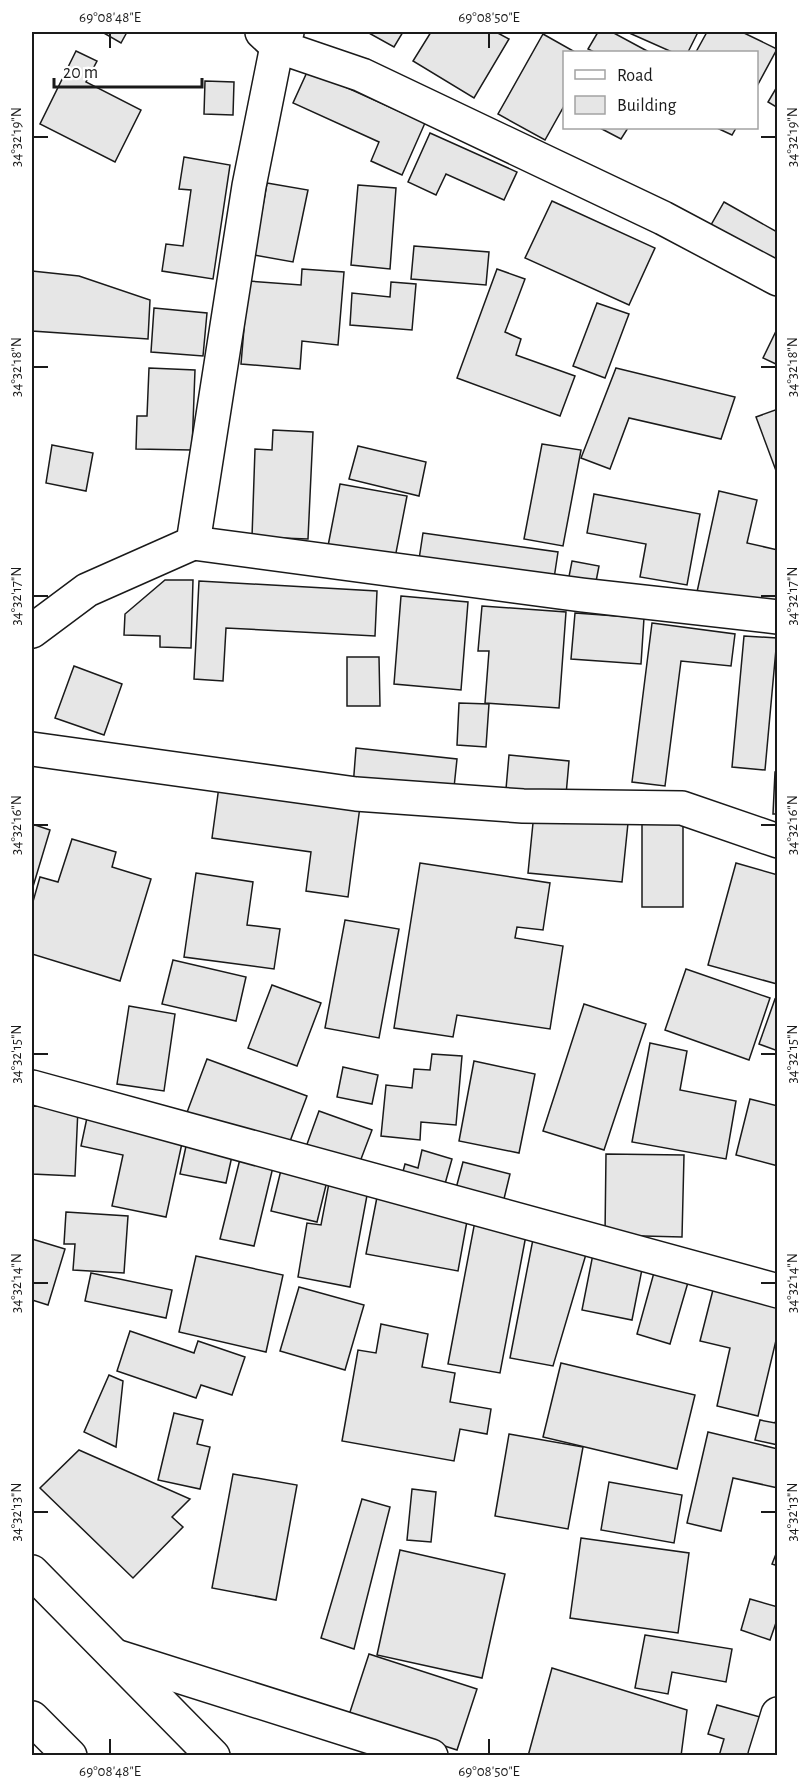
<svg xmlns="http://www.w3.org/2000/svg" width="809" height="1787" font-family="'Alegreya Sans',sans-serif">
  <rect width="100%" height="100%" fill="#fff"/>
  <g fill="#e6e6e6" stroke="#1a1a1a" stroke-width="1.5">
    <path d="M102 32H127L121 43Z"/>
    <path d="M367 32H403L394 47Z"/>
    <path d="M431 32H496L509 39 474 98 413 61Z"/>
    <path d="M598 32H612L649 52H594L588 49Z"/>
    <path d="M627 32H698L688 52H672Z"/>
    <path d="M707 32H742L777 49 756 88V52H696Z"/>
    <path d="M543 34 575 52H564V106L545 140 498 114Z"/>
    <path d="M76 51 97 61 86 82 141 110 115 162 40 124Z"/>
    <path d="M308 70 425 123 402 175 371 161 379 142 293 103Z"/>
    <path d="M205 81 234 82 233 115 204 114Z"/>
    <path d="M778 85V108L768 102Z"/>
    <path d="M600 128H628L621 139Z"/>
    <path d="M717 128H736L732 135Z"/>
    <path d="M430 133 517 172 504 200 446 174 436 195 408 182Z"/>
    <path d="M184 157 230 165 213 279 162 271 166 244 183 246 191 190 179 189Z"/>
    <path d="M267 183 308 190 293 262 254 255Z"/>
    <path d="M358 185 396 188 390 269 351 265Z"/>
    <path d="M552 201 655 248 629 305 525 258Z"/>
    <path d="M724 202 777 232 778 230V262L711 225Z"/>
    <path d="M414 246 489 252 486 285 411 279Z"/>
    <path d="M302 269 344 272 338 345 302 341 300 369 241 364 248 281 301 285Z"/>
    <path d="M497 269 525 279 505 332 521 339 516 355 575 376 560 416 457 378Z"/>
    <path d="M32 271 79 276 150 300 148 339 32 331Z"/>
    <path d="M391 282 416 284 412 330 350 325 352 293 390 297Z"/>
    <path d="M597 303 629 314 605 378 573 366Z"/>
    <path d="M154 308 207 313 203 356 151 352Z"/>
    <path d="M778 327V365L763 358Z"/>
    <path d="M149 368 195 370 192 450 136 449 137 416H147Z"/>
    <path d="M616 368 735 397 721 439 629 418 610 469 581 458Z"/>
    <path d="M778 409V476L756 417Z"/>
    <path d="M273 430 313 432 308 539 252 537 255 449 272 450Z"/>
    <path d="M542 444 581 450 563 546 524 539Z"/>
    <path d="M52 445 93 453 86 491 46 483Z"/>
    <path d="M358 446 426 462 419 496 349 479Z"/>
    <path d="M340 484 407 496 395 558 328 546Z"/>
    <path d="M719 491 757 500 747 543 778 550V609L697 592Z"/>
    <path d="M594 494 700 514 687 585 640 577 646 544 587 533Z"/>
    <path d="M423 533 558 552 553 585 418 566Z"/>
    <path d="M572 561 599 566 594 592 567 587Z"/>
    <path d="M165 580H193L191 648 160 647V636L124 635 125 614Z"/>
    <path d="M199 581 377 591 375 636 226 628 223 681 194 679Z"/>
    <path d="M401 596 468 602 461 690 394 684Z"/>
    <path d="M482 606 566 612 559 708 485 703 489 651H478Z"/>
    <path d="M575 613 644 618 641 664 571 659Z"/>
    <path d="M652 623 735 634 731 666 681 661 665 786 632 782Z"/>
    <path d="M744 636 777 638 765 770 732 767Z"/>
    <path d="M347 657H379L380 706H347Z"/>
    <path d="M74 666 122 684 104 735 55 718Z"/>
    <path d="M459 703 489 704 486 747 457 745Z"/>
    <path d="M356 748 457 759 453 797 353 787Z"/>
    <path d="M509 755 569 761 566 795 506 789Z"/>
    <path d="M775 772H778V814H773Z"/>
    <path d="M220 779 361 799 348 897 306 891 311 852 212 838Z"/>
    <path d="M534 813 628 823 622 882 528 873Z"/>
    <rect x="642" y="814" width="41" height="93"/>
    <path d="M32 824 50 830 32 890Z"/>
    <path d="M72 839 116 852 112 867 151 879 120 981 32 954V905L40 877 58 882Z"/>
    <path d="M420 863 550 883 543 930 517 927 515 938 563 946 550 1029 457 1015 453 1037 394 1028Z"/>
    <path d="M736 863 778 875 777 984 708 965Z"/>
    <path d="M196 873 253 882 247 925 280 929 274 969 184 957Z"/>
    <path d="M345 920 399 929 379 1038 325 1028Z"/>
    <path d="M173 960 246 977 236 1021 162 1004Z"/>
    <path d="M686 969 770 998 749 1060 665 1030Z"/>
    <path d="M272 985 321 1003 297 1066 248 1048Z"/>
    <path d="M775 999 778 1001V1051L759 1044Z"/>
    <path d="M584 1004 646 1024 604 1150 543 1131Z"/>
    <path d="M129 1006 175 1014 164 1091 117 1084Z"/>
    <path d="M650 1043 687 1051 680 1090 736 1101 726 1159 632 1142Z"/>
    <path d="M432 1054 462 1056 456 1125 421 1122 420 1140 381 1136 386 1085 412 1088 414 1069 430 1070Z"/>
    <path d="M207 1059 307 1096 286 1152 186 1115Z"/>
    <path d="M474 1061 535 1074 519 1153 459 1141Z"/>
    <path d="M343 1067 378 1075 372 1104 337 1097Z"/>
    <path d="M750 1099 778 1106V1166L736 1155Z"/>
    <path d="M32 1106 78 1108 75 1176 32 1174Z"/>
    <path d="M319 1111 372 1130 358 1167 306 1147Z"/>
    <path d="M88 1113 184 1134 166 1217 112 1206 123 1155 81 1146Z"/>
    <path d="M188 1137 234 1147 226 1183 180 1174Z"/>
    <path d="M422 1150 452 1159 443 1191 401 1179 405 1164 418 1168Z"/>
    <path d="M606 1154 684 1155 682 1237 605 1235Z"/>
    <path d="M240 1159 273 1167 254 1246 220 1239Z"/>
    <path d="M463 1162 510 1174 502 1207 454 1196Z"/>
    <path d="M282 1166 328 1177 317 1222 271 1211Z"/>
    <path d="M329 1183 368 1190 350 1287 298 1277 307 1223 321 1225Z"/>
    <path d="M378 1192 469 1210 458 1271 366 1254Z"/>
    <path d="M66 1212 128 1216 124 1273 73 1270 75 1244H64Z"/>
    <path d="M475 1221 527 1230 500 1373 448 1364Z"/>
    <path d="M534 1234 589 1244 553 1366 510 1358Z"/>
    <path d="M32 1239 65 1249 48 1305 32 1300Z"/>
    <path d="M594 1249 644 1259 632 1320 582 1310Z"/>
    <path d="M196 1256 283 1275 266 1352 179 1332Z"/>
    <path d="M655 1269 689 1279 670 1344 637 1334Z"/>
    <path d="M91 1273 172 1290 166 1318 85 1301Z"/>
    <path d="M715 1282 778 1297V1332L758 1416 717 1406 730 1348 700 1341Z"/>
    <path d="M299 1287 364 1305 345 1370 280 1351Z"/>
    <path d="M381 1324 428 1334 422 1367 455 1373 450 1402 491 1409 487 1434 460 1429 454 1461 342 1441 358 1350 376 1353Z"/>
    <path d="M130 1331 194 1353 198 1341 245 1357 232 1395 201 1385 196 1398 117 1371Z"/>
    <path d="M561 1363 695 1395 677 1469 543 1437Z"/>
    <path d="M109 1375 123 1381 116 1447 84 1432Z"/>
    <path d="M174 1413 203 1420 197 1444 210 1447 200 1489 158 1480Z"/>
    <path d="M778 1414V1445L755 1440 760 1420 775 1423Z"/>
    <path d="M708 1432 778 1449V1488L733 1478 721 1531 687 1523Z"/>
    <path d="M509 1434 583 1447 568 1529 495 1516Z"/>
    <path d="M79 1450 190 1499 172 1517 183 1527 133 1578 40 1488Z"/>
    <path d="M233 1474 297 1485 276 1600 212 1588Z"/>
    <path d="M609 1482 682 1495 674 1543 601 1530Z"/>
    <path d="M412 1489 436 1492 431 1542 407 1540Z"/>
    <path d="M362 1499 390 1507 354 1649 321 1638Z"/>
    <path d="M581 1538 689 1553 678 1633 570 1618Z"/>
    <path d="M778 1549V1566L772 1564Z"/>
    <path d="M400 1550 505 1574 482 1678 377 1655Z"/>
    <path d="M750 1599 778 1607V1617L770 1640 741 1630Z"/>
    <path d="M645 1635 732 1649 726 1682 672 1672 668 1694 635 1688Z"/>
    <path d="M369 1654 477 1689 457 1750 349 1715Z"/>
    <path d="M552 1668 687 1710 681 1756H528Z"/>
    <path d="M717 1705 760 1717 748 1756H719L724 1739 708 1734Z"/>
  </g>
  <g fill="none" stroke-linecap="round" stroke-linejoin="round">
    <defs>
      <g id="street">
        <path d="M262 32 277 46 362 75 663 218 778 279"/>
        <path d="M193 543 582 595 778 617"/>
        <path d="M32 631 87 590 193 543 249 186 277 46 287 32"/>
        <path d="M32 749 356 794 523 806 682 808 778 841"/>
        <path d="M32 1087 778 1291"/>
        <path d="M115 1656 431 1756"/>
        <path d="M765 1756 778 1714"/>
      </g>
      <g id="highway">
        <path d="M32 1572 213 1756"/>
        <path d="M32 1718 70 1756"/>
      </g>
    </defs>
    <use href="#street" stroke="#1a1a1a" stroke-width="36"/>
    <use href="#highway" stroke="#1a1a1a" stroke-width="36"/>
    <use href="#street" stroke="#fff" stroke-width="33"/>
    <use href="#highway" stroke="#fff" stroke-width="33"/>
  </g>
  <path fill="none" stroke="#1a1a1a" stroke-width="2" d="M110 33V48M489 33V48M33 137H48M761 137H776M33 367H48M761 367H776M33 596H48M761 596H776M33 825H48M761 825H776M33 1054H48M761 1054H776M33 1283H48M761 1283H776M33 1512H48M761 1512H776M110 1739V1754M489 1739V1754"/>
  <rect width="809" height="1787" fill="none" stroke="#ffffff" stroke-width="66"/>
  <rect x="563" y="51" width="195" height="78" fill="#ffffff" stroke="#a3a3a3" stroke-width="1.5"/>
  <rect x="575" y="70" width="30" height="9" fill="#ffffff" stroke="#a3a3a3" stroke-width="1.5"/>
  <text x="617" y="81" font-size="18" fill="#1a1a1a">Road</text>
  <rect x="575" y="96" width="30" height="18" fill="#e6e6e6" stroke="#a3a3a3" stroke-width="1.5"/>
  <text x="617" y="111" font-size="18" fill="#1a1a1a">Building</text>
  <path d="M54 78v9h148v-9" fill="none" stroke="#1a1a1a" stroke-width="3"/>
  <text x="63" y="78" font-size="18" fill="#1a1a1a" stroke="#ffffff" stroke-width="4.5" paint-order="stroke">20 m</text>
  <rect x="33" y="33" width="743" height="1721" fill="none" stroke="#1a1a1a" stroke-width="2"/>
  <g font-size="15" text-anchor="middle" fill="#1a1a1a">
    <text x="110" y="22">69°08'48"E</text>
    <text x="489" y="22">69°08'50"E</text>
    <text transform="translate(16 137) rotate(-90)" y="5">34°32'19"N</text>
    <text transform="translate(792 137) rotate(-90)" y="5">34°32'19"N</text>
    <text transform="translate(16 367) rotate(-90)" y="5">34°32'18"N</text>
    <text transform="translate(792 367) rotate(-90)" y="5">34°32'18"N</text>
    <text transform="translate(16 596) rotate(-90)" y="5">34°32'17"N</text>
    <text transform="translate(792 596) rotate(-90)" y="5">34°32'17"N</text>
    <text transform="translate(16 825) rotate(-90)" y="5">34°32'16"N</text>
    <text transform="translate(792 825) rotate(-90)" y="5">34°32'16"N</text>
    <text transform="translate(16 1054) rotate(-90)" y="5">34°32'15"N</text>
    <text transform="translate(792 1054) rotate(-90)" y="5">34°32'15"N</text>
    <text transform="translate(16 1283) rotate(-90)" y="5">34°32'14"N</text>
    <text transform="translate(792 1283) rotate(-90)" y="5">34°32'14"N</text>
    <text transform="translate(16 1512) rotate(-90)" y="5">34°32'13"N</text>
    <text transform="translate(792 1512) rotate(-90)" y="5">34°32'13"N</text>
    <text x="110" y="1776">69°08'48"E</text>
    <text x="489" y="1776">69°08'50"E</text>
  </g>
</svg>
